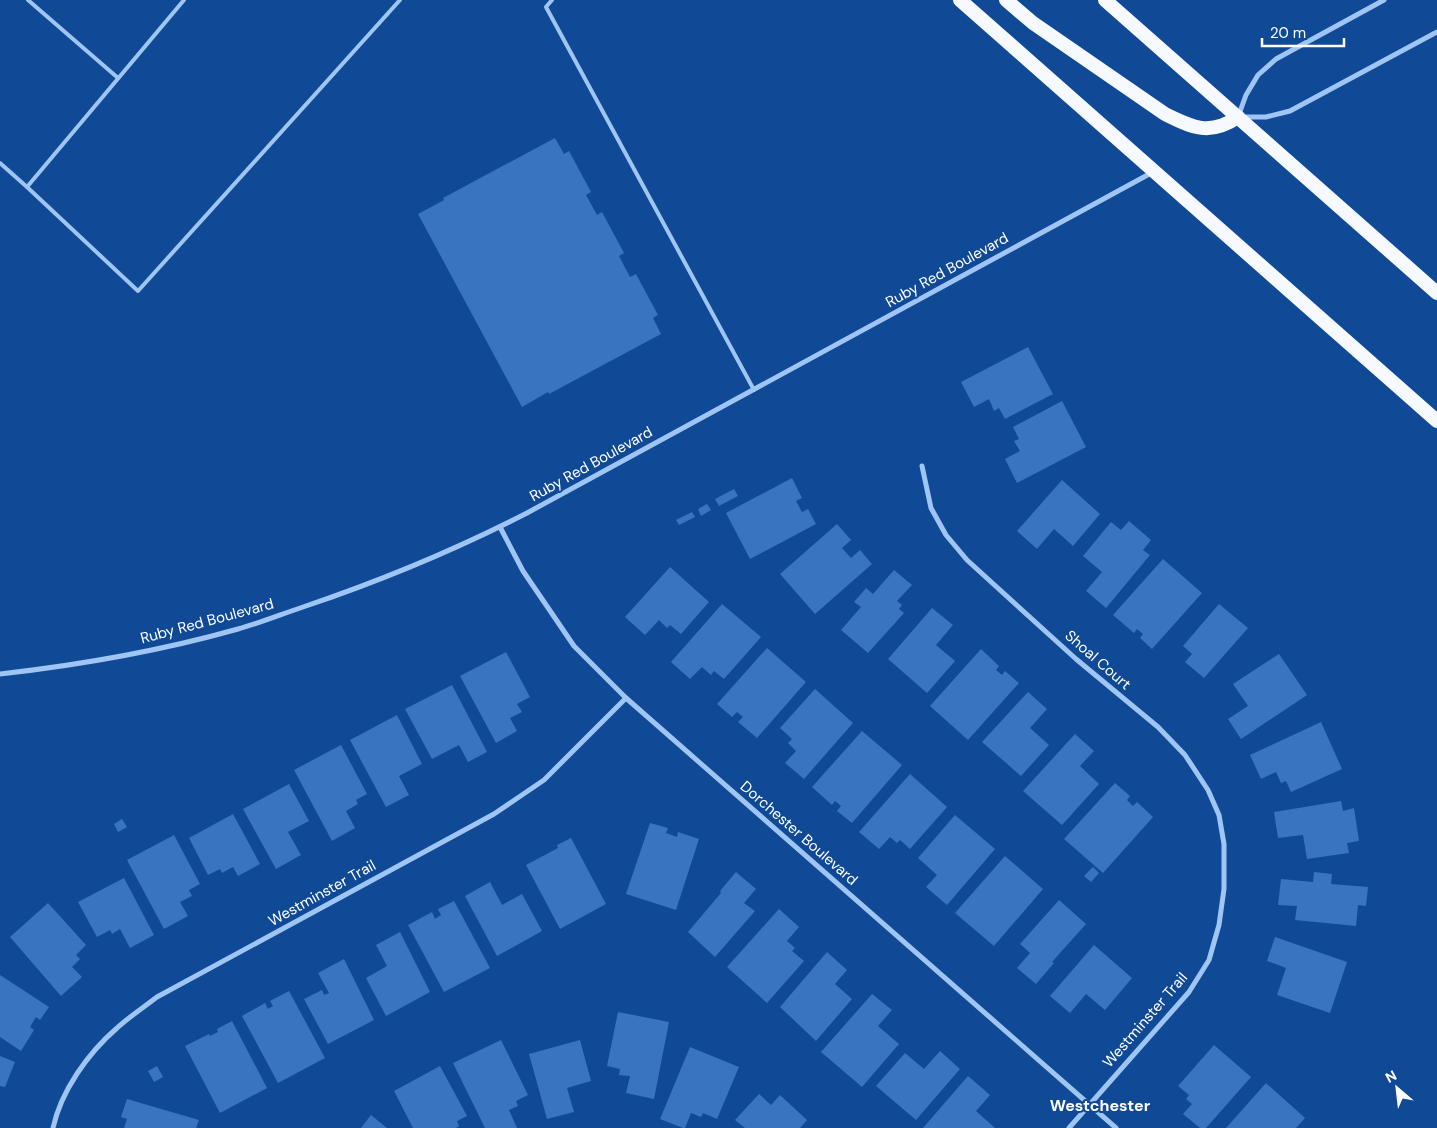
<svg xmlns="http://www.w3.org/2000/svg" width="1437" height="1128" font-family="'DM Sans',sans-serif">
  <rect width="100%" height="100%" fill="#104a96"/>
  <g fill="#3874bf">
    <path d="M555 138 564 154 569 151 591 192 586 195 597 215 602 212 624 253 619 256 630 277 636 274 658 315 653 318 661 334 549 394 548 392 522 407 418 214 444 200 443 198Z"/>
    <path d="M1028 347 1053 394 1005 419 999 408 994 411 989 399 974 407 961 382Z"/>
    <path d="M1062 401 1086 447 1017 483 1005 459 1020 451 1014 441 1019 439 1013 427Z"/>
    <path d="M792 478 802 498 796 501 802 512 808 509 816 524 750 559 726 513Z"/>
    <path d="M1062 480 1100 514 1073 546 1054 529 1037 549 1017 531Z"/>
    <path d="M734 489 738 496 719 506 715 499Z"/>
    <path d="M707 504 711 510 701 516 698 509Z"/>
    <path d="M692 512 695 517 679 525 676 520Z"/>
    <path d="M1129 521 1151 540 1143 550 1150 555 1106 608 1086 591 1102 572 1083 556 1111 522 1121 530Z"/>
    <path d="M837 524 851 540 842 548 851 558 860 550 872 564 815 614 780 574Z"/>
    <path d="M1163 559 1202 593 1152 649 1140 638 1143 634 1137 629 1134 633 1113 615Z"/>
    <path d="M670 567 709 602 681 634 670 625 667 628 659 620 645 635 625 617Z"/>
    <path d="M894 570 912 585 897 601 902 605 899 609 904 613 868 653 841 630 861 607 854 602 866 588 873 594Z"/>
    <path d="M722 604 761 637 724 679 714 671 711 675 702 667 690 679 671 662Z"/>
    <path d="M1219 604 1248 628 1204 678 1185 662 1192 654 1183 646Z"/>
    <path d="M932 608 953 625 936 645 955 661 927 693 888 659Z"/>
    <path d="M767 648 806 682 757 738 738 722 743 717 737 712 732 717 717 704Z"/>
    <path d="M981 649 999 666 996 670 1002 675 1005 671 1019 683 968 740 930 706Z"/>
    <path d="M506 652 530 697 517 704 522 712 510 718 517 731 496 743 460 676Z"/>
    <path d="M1279 654 1307 695 1241 739 1228 719 1248 706 1233 684Z"/>
    <path d="M452 685 487 752 468 762 459 745 432 759 405 709Z"/>
    <path d="M815 689 853 723 804 779 785 763 796 751 788 743 792 739 780 728Z"/>
    <path d="M1028 692 1047 709 1030 728 1049 745 1021 776 982 742Z"/>
    <path d="M397 715 422 764 399 776 409 795 386 807 350 740Z"/>
    <path d="M1321 722 1342 769 1291 792 1286 781 1281 783 1276 772 1261 779 1250 755Z"/>
    <path d="M862 731 902 765 852 823 837 811 841 806 835 801 832 805 812 787Z"/>
    <path d="M1075 734 1094 751 1080 766 1099 784 1062 825 1023 791Z"/>
    <path d="M341 745 367 794 356 800 358 804 346 811 355 828 332 841 294 770Z"/>
    <path d="M910 774 947 807 910 849 900 840 897 843 890 837 879 849 859 832Z"/>
    <path d="M1115 783 1130 796 1127 800 1133 806 1137 802 1153 817 1103 873 1064 839Z"/>
    <path d="M289 784 309 821 288 832 301 855 276 869 243 809Z"/>
    <path d="M1341 801 1343 811 1354 808 1359 841 1347 843 1349 853 1307 859 1303 835 1278 838 1274 812Z"/>
    <path d="M233 814 260 864 238 876 233 867 222 873 220 869 208 875 189 838Z"/>
    <path d="M955 815 995 849 947 905 926 887 937 875 918 858Z"/>
    <path d="M122 819 127 827 118 832 114 824Z"/>
    <path d="M650 823 668 828 666 833 677 837 678 832 699 839 676 910 626 894Z"/>
    <path d="M174 835 200 884 189 890 192 896 180 902 188 916 164 929 127 860Z"/>
    <path d="M571 838 606 904 560 929 526 865 558 848 557 845Z"/>
    <path d="M1005 856 1043 889 994 946 955 913Z"/>
    <path d="M1093 867 1099 873 1091 882 1084 876Z"/>
    <path d="M736 872 756 889 744 903 755 911 715 957 688 932 721 893 720 891Z"/>
    <path d="M1314 872 1332 874 1331 884 1368 887 1366 906 1358 905 1356 926 1295 920 1297 906 1278 905 1281 879 1313 882Z"/>
    <path d="M124 878 154 935 130 948 120 929 112 934 110 930 97 937 78 902Z"/>
    <path d="M490 882 502 905 522 894 542 931 497 956 465 896Z"/>
    <path d="M1059 900 1086 924 1052 962 1054 963 1036 984 1017 968 1030 953 1020 944Z"/>
    <path d="M454 901 490 968 444 992 408 925 432 912 435 919 441 915 438 909Z"/>
    <path d="M48 903 86 945 76 955 80 959 72 967 82 977 61 996 10 937Z"/>
    <path d="M779 909 799 927 787 941 795 948 792 951 804 961 767 1003 727 967Z"/>
    <path d="M400 932 430 992 386 1016 366 978 387 966 376 945Z"/>
    <path d="M1275 937 1347 962 1330 1013 1277 995 1286 968 1267 961Z"/>
    <path d="M1094 945 1132 978 1105 1010 1086 994 1070 1013 1050 996Z"/>
    <path d="M827 952 847 970 835 984 852 999 816 1041 780 1007Z"/>
    <path d="M344 959 374 1020 328 1044 304 999 322 990 324 995 329 993 318 973Z"/>
    <path d="M0 975 49 1007 40 1020 36 1017 30 1027 34 1030 21 1051 0 1037Z"/>
    <path d="M289 991 325 1058 278 1083 242 1016 265 1003 268 1009 273 1006 270 1001Z"/>
    <path d="M872 994 892 1010 878 1026 899 1044 862 1087 821 1052Z"/>
    <path d="M618 1012 669 1022 654 1099 626 1093 630 1076 619 1075 620 1069 607 1066Z"/>
    <path d="M232 1021 267 1088 220 1113 185 1046 209 1034 210 1036 218 1032 217 1029Z"/>
    <path d="M501 1040 528 1095 516 1101 518 1106 509 1110 517 1128H485L453 1063Z"/>
    <path d="M580 1040 591 1081 567 1088 574 1112 547 1119 529 1054Z"/>
    <path d="M1214 1045 1251 1077 1206 1128H1200L1183 1114 1192 1104 1186 1099 1189 1095 1178 1086Z"/>
    <path d="M690 1047 739 1067 717 1119 703 1113 701 1117 691 1113 685 1128H683L660 1119Z"/>
    <path d="M940 1051 960 1069 916 1120 876 1086 905 1053 924 1069Z"/>
    <path d="M0 1056 15 1062 5 1087 0 1086Z"/>
    <path d="M157 1066 163 1077 154 1082 148 1071Z"/>
    <path d="M440 1066 467 1116 457 1121 459 1126 456 1128H413L394 1091Z"/>
    <path d="M968 1076 990 1095 976 1111 995 1128H923Z"/>
    <path d="M1266 1083 1305 1118 1296 1128H1226Z"/>
    <path d="M759 1094 771 1105 780 1095 807 1120 800 1128H745L735 1120Z"/>
    <path d="M127 1099 199 1120 196 1128H124L127 1119 121 1117Z"/>
    <path d="M371 1115 387 1128H361Z"/>
  </g>
  <g fill="none" stroke-linecap="round" stroke-linejoin="round">
    <g stroke="#9fc5f4" stroke-width="4">
      <path d="M28 0 118 78"/>
      <path d="M184 0 27 187 138 291 400 0"/>
      <path d="M552 0 546 7 754 390"/>
      <path d="M0 163 27 187"/>
    </g>
    <g stroke="#9fc5f4" stroke-width="5">
      <path d="M1384 0 1276 59 1258 75 1246 95 1238 117H1266L1290 111 1437 32"/>
      <path d="M922 466 931 508 946 535 967 560 1076 659 1158 727 1185 755 1208 790 1219 815 1224 844V889L1219 925 1209 960 1189 992 1069 1128"/>
      <path d="M500 527 523 571 574 646 626 698 1116 1128"/>
      <path d="M0 674C80 665 160 651 238 629 260 623 282 614 303 607 380 581 455 550 527 513L1153 172"/>
      <path d="M53 1128C61 1091 88 1053 117 1028 129 1017 144 1007 157 997L494 814 544 780 626 698"/>
    </g>
    <g stroke="#f6f9ff" stroke-width="14">
      <path d="M960 0 1437 421"/>
      <path d="M1006 0 1033 23 1165 114C1193 128 1210 136 1238 117"/>
      <path d="M1105 0 1437 293"/>
    </g>
  </g>
  <g text-anchor="middle" dominant-baseline="central" stroke-width="4" stroke-linejoin="round" paint-order="stroke">
    <g font-size="15" fill="#fff" stroke="#104a96">
      <text transform="translate(947 270) rotate(-29)">Ruby Red Boulevard</text>
      <text transform="translate(591 464) rotate(-29)">Ruby Red Boulevard</text>
      <text transform="translate(207 621) rotate(-15)">Ruby Red Boulevard</text>
      <text transform="translate(1098 660) rotate(41)">Shoal Court</text>
      <text transform="translate(799 833) rotate(41)">Dorchester Boulevard</text>
      <text transform="translate(322 893) rotate(-29)">Westminster Trail</text>
      <text transform="translate(1145 1020) rotate(-49)">Westminster Trail</text>
    </g>
    <g font-size="16" font-weight="bold" fill="#fff" stroke="#104a96">
      <text x="1100" y="1105">Westchester</text>
    </g>
  </g>
  <g transform="translate(1397 1088) rotate(332)" stroke="#104a96" stroke-width="4" paint-order="stroke">
  <path d="M0-4L9 19L0 12L-9 19Z" fill="#ffffff"/>
  <text y="-8" font-size="14" font-weight="bold" text-anchor="middle" fill="#ffffff">N</text>
  </g>
  <path d="M1262 38v8h82v-8" fill="none" stroke="#ffffff" stroke-width="2.5"/>
  <text x="1270" y="38" font-size="15" fill="#ffffff" stroke="#104a96" stroke-width="4" paint-order="stroke">20 m</text>
</svg>
